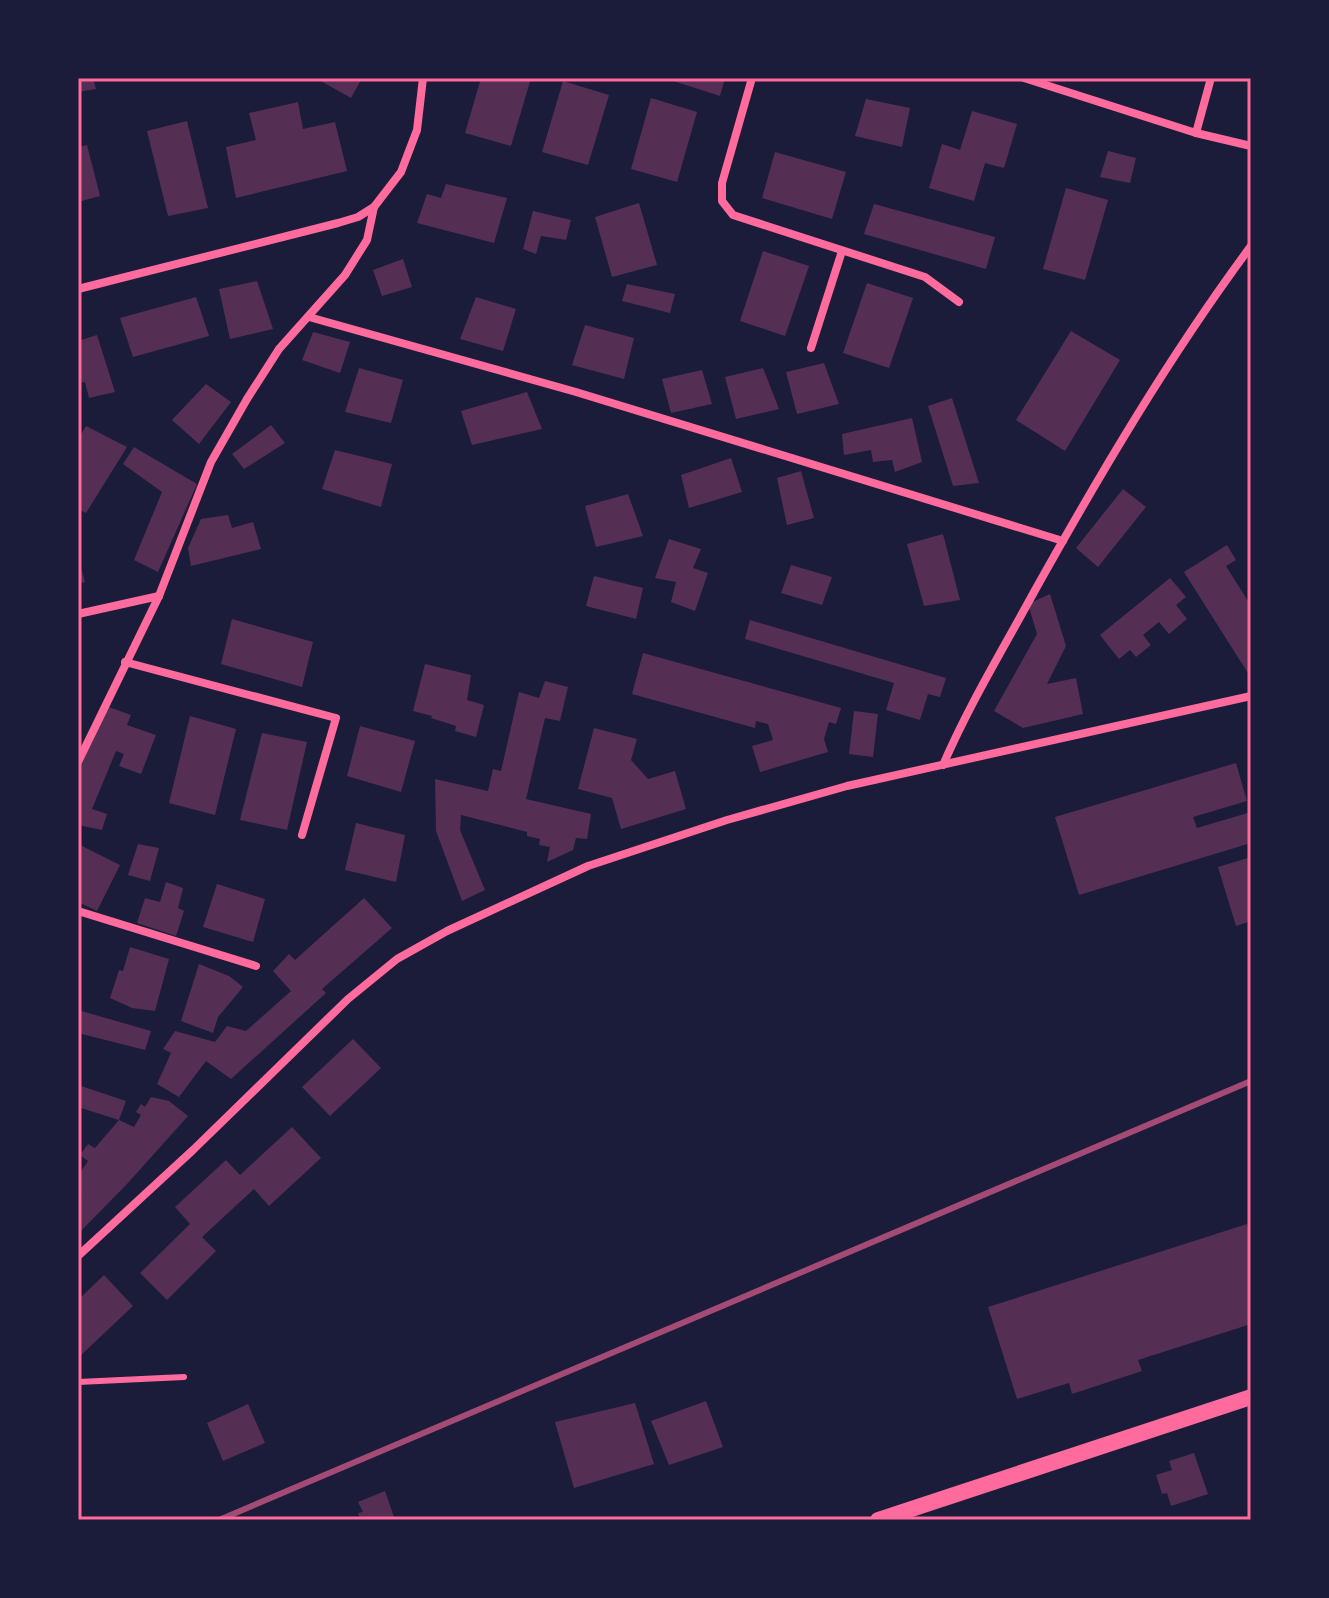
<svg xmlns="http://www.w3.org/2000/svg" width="1329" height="1598" font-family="Arial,sans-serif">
  <rect width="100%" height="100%" fill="#1b1b3a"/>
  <g fill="#542f53">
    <path d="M78 78H93L96 89 78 92Z"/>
    <path d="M320 78H362L351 98 319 80Z"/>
    <path d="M481 78H531L511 146 465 133Z"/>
    <path d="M664 78H725L720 96Z"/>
    <path d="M563 81 609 95 588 165 542 152Z"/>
    <path d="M651 98 697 112 677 182 631 169Z"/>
    <path d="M866 99 910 108 902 147 855 136Z"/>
    <path d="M298 102 303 129 335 122 347 171 236 198 226 147 256 140 249 113Z"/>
    <path d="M972 111 1017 124 1004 168 985 163 974 201 929 188 942 144 960 150Z"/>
    <path d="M187 121 208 208 168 216 147 131Z"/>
    <path d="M87 145 100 196 78 202V147Z"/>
    <path d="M1108 151 1136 158 1130 183 1100 177Z"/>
    <path d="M775 152 846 172 832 219 762 198Z"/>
    <path d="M446 184 507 198 494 243 417 223 427 194 441 198Z"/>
    <path d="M1066 188 1108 200 1085 280 1043 269Z"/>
    <path d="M639 203 657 265 612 277 595 217Z"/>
    <path d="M874 204 995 237 986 269 864 234Z"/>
    <path d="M533 211 571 220 566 240 541 236 536 254 523 249Z"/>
    <path d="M763 251 809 266 785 336 740 321Z"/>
    <path d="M403 259 412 287 382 296 373 270Z"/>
    <path d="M257 281 273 329 230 339 219 289Z"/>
    <path d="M867 283 913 298 889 368 843 353Z"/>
    <path d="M627 284 675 294 670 313 622 301Z"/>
    <path d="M196 297 209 336 133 357 120 318Z"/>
    <path d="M476 297 516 309 503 351 460 339Z"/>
    <path d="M585 325 634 338 624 379 572 365Z"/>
    <path d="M1071 331 1120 360 1065 451 1016 420Z"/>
    <path d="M313 332 350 342 340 373 302 360Z"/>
    <path d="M97 335 115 392 89 398 85 382 78 383V341Z"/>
    <path d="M824 363 839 404 797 414 786 372Z"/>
    <path d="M359 368 403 380 391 423 345 412Z"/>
    <path d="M763 368 779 409 736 419 725 377Z"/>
    <path d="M702 370 712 404 671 413 662 379Z"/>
    <path d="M206 384 231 402 199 444 172 420Z"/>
    <path d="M527 392 542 429 472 445 461 411Z"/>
    <path d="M952 398 979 483 953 486 928 406Z"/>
    <path d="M912 418 922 462 895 472 892 460 873 462 871 450 844 455 842 434Z"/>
    <path d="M271 425 285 443 244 469 232 454Z"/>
    <path d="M86 426 127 447 86 513 78 509V439Z"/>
    <path d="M134 447 197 484 158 572 134 560 162 492 123 464Z"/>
    <path d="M335 450 392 464 381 507 322 489Z"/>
    <path d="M731 458 742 492 689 508 681 475Z"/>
    <path d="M801 471 814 518 787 525 777 478Z"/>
    <path d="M1123 489 1146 507 1098 567 1076 548Z"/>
    <path d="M628 494 643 536 596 547 585 506Z"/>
    <path d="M228 515 232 528 253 522 261 549 191 566 188 548 201 519Z"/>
    <path d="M943 534 960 600 924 606 907 544Z"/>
    <path d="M669 539 701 549 693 568 708 573 695 611 671 602 676 582 655 578Z"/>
    <path d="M1227 545 1236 560 1226 566 1251 606V678L1184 572Z"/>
    <path d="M78 557 85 582 78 584Z"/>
    <path d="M791 565 832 577 822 605 781 593Z"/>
    <path d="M594 576 643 588 636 619 586 606Z"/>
    <path d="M1170 578 1186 597 1176 605 1187 619 1169 634 1159 622 1143 635 1151 645 1136 657 1130 650 1119 659 1100 635Z"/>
    <path d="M1050 594 1066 646 1047 684 1076 678 1083 714 1023 728 994 711 1037 634 1028 604Z"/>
    <path d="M232 619 313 642 302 687 221 664Z"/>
    <path d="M750 620 946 678 940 697 928 694 920 720 886 710 894 683 745 639Z"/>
    <path d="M643 653 841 708 836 724 829 722 824 739 828 752 760 772 752 746 773 740 768 724 756 721 755 728 632 694Z"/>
    <path d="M425 664 471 675 467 700 484 705 476 737 455 731 456 726 431 718 432 716 413 711Z"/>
    <path d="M545 681 568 687 560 721 545 718 526 799 591 814 587 839 576 838 573 850 547 862 550 847 539 845 540 839 527 836V832L461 815 460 830 485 890 462 901 436 831 435 779 488 791 493 769 501 771 519 692 539 698Z"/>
    <path d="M106 706 131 715 127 725 156 735 141 774 119 766 124 754 116 751 92 809 107 814 102 830 78 825V771Z"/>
    <path d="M854 711 878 714 873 757 849 754Z"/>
    <path d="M190 716 236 729 215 815 169 803Z"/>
    <path d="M360 726 415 741 401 792 347 776Z"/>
    <path d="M594 728 637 739 631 760 648 779 675 771 686 809 621 829 612 798 578 789Z"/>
    <path d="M262 733 307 742 287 830 240 820Z"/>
    <path d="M1236 763 1247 801 1193 817 1197 828 1251 812V843L1079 895 1055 817Z"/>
    <path d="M356 823 405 835 396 882 345 870Z"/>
    <path d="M78 844 120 865 97 911 78 902Z"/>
    <path d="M138 844 159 848 150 881 128 875Z"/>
    <path d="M1251 857V921L1236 926 1218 867Z"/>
    <path d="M166 882 183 888 178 908 184 911 176 936 137 923 145 898 160 902Z"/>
    <path d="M217 884 265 899 253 942 203 927Z"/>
    <path d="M364 898 392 928 322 989 326 993 231 1079 206 1061 179 1097 157 1084 171 1053 163 1049 175 1031 215 1042 227 1026 246 1031 291 991 273 971 289 954 295 960Z"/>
    <path d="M130 947 169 959 155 1011 132 1008 110 998 119 970 123 971Z"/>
    <path d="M199 964 229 976 243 987 218 1017 213 1033 181 1021Z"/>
    <path d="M78 1010 151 1031 145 1050 78 1033Z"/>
    <path d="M353 1039 381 1068 330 1116 302 1087Z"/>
    <path d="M78 1085 126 1101 119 1120 78 1107Z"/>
    <path d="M151 1097 169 1101 188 1116 127 1184 78 1234V1200L82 1196 78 1194V1176L88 1161 80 1155 88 1144 95 1148 119 1120 134 1127 141 1115 136 1112 141 1104 145 1107Z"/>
    <path d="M292 1127 321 1158 269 1206 254 1189 202 1237 216 1251 167 1300 140 1273 190 1224 175 1207 226 1160 240 1175Z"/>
    <path d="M1247 1224 1251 1238V1324L1138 1360 1142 1371 1072 1394 1069 1383 1017 1399 988 1307Z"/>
    <path d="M104 1275 133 1306 78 1358V1300Z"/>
    <path d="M706 1401 723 1447 669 1465 651 1421Z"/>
    <path d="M635 1403 654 1464 574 1488 555 1422Z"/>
    <path d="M248 1404 265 1443 223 1461 207 1423Z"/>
    <path d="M1194 1453 1208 1494 1171 1506 1167 1493 1162 1494 1156 1475 1172 1470 1169 1461Z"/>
    <path d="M385 1491 395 1520H361L358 1513 363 1512 358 1502Z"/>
  </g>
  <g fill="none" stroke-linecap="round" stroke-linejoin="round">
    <path stroke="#ff6b9d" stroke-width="6" d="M78 1382 184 1377"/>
    <g stroke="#ff6b9d" stroke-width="8">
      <path d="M752 78 722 183V201L733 215 925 277 959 302"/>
      <path d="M1024 78 1196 133 1251 146"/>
      <path d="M1196 133 1211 78"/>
      <path d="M78 289 338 223 358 217 374 207"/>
      <path d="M309 317 576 392 1063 541"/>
      <path d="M811 348 842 251"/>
      <path d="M78 614 159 596"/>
      <path d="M125 662 336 718 302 835"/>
      <path d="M78 762 159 596 211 462 247 399 279 349 345 275 367 240 374 207 401 172 417 130 423 78"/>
      <path d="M943 765C969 705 1003 649 1034 592 1100 474 1170 355 1251 246"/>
      <path d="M78 911 256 966"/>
      <path d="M78 1256 193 1150 348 999 397 959 447 931 588 866 727 820 847 786 1251 696"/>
    </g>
    <path stroke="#ff6b9d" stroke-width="16" d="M878 1520 1251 1397"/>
    <path stroke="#a44b75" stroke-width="6" d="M219 1520 1251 1081"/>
  </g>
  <rect width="1329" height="1598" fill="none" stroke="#1b1b3a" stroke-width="160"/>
  <rect x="80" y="80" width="1169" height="1438" fill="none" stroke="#ff6b9d" stroke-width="3"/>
</svg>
